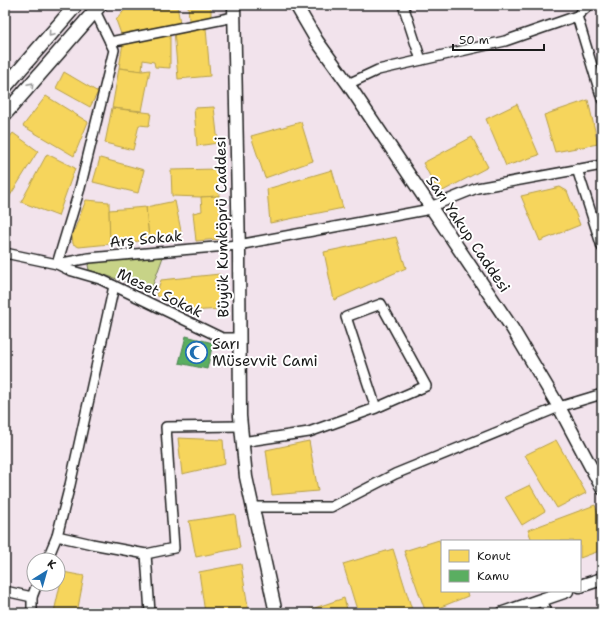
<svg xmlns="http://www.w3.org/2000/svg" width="607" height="618" font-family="'Shantell Sans',sans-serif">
  <rect width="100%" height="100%" fill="#f2e3ec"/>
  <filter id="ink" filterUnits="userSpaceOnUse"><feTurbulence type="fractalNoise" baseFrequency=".025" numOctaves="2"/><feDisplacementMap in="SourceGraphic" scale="8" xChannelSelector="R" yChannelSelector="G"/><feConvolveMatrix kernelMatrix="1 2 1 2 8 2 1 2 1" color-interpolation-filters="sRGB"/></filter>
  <g filter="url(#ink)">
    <path fill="#c7d387" stroke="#727852" d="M163 257 151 290 89 270 88 265 92 262Z"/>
    <g fill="#f6d55c" stroke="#b59e49">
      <path d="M129 5H177L180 23 121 34 116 20Z"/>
      <path d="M188 5H211V18L189 21Z"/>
      <path d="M206 28 210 76 178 79 174 30Z"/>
      <path d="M170 34V68L155 67 154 62 143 60 142 71 119 68 123 42Z"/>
      <path d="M119 68 142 71 150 70 142 111 112 108Z"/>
      <path d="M64 72 98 92 90 107 56 88Z"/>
      <path d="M46 96 88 122 74 156 23 126Z"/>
      <path d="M588 100 598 144 555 152 544 115Z"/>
      <path d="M517 104 539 155 506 166 486 119Z"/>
      <path d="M214 107 218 143 197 146 194 108Z"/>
      <path d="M112 108 151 113 149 126 139 125 133 150 105 143Z"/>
      <path d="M301 122 313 161 265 178 251 136Z"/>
      <path d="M13 133 38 151 8 199 5 197V143Z"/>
      <path d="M472 137 488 167 439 193 423 163Z"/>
      <path d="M47 154 75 168 58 216 21 202Z"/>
      <path d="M100 158 144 170 138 193 93 182Z"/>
      <path d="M217 169 219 196 201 197 172 196 171 170Z"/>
      <path d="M332 170 343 208 270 223 267 189Z"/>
      <path d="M560 187 567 191 580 225 540 241 521 196Z"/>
      <path d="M219 196 223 225 218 239 196 241 193 213 202 211 201 197Z"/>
      <path d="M86 200 109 202 110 244 79 247 73 244 72 236Z"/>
      <path d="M175 201 182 236 149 240 146 207Z"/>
      <path d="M146 207 149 240 110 244 109 210Z"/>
      <path d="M396 237 406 268 334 300 324 252Z"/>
      <path d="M220 274 223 309 188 311 156 295 161 280Z"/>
      <path d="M178 438 223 440 225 464 182 474Z"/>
      <path d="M556 440 586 493 557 508 525 455Z"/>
      <path d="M309 441 318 491 272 495 266 450Z"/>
      <path d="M530 485 545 511 522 525 505 497Z"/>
      <path d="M595 505 602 525V550L580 558V541H532L528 530Z"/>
      <path d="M235 514 240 548 196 557 189 521Z"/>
      <path d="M439 540 442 546V591H466L468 596 426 613 404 551Z"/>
      <path d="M393 549 413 613H358L343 564Z"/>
      <path d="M241 564 249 613H205L199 572Z"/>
      <path d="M63 572 84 576 77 613H61L54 612Z"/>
      <path d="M344 598 348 613H304L303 612Z"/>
    </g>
    <path fill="#5aae61" stroke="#47824c" d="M186 336 213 343 207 369 179 363Z"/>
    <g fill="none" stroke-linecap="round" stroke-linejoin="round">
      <defs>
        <g id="minor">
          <path d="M403 5 421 60"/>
          <path d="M95 11 114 50 80 188 57 264 89 258 238 245 431 209"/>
          <path d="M577 16 602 99"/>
          <path d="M110 42 234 17"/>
          <path d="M348 84 378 70 505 41 577 16 589 5"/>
          <path d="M577 169 602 247"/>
          <path d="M430 207 477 188 602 165"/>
          <path d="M5 253 57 264 69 270 100 279 222 338H239"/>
          <path d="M242 442 309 432 376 408 426 386 381 304 346 317 376 408"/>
          <path d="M253 507H331L395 474 559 407 602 394"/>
          <path d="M57 536 92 544 146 554"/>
          <path d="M47 560 57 536 70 485 114 286"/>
          <path d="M5 591 32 597"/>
          <path d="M542 599 547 613"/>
          <path d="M32 613V597L37 584"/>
          <path d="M150 613 146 554 174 548 166 427 241 426"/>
        </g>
        <g id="tertiary">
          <path d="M234 5 239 253 240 416 246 477 276 613"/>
          <path d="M296 5 317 41 348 84 512 328 559 407 602 488"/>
          <path d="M580 586 602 579"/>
          <path d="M503 613 567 591"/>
        </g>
        <g id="secondary">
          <path d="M5 87 76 5"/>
          <path d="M5 114 100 5"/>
        </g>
      </defs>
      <use href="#minor" stroke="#1c1c1c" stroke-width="12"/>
      <use href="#tertiary" stroke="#1c1c1c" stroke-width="15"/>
      <use href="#secondary" stroke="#1c1c1c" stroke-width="16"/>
      <use href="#minor" stroke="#fff" stroke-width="9"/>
      <use href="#tertiary" stroke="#fff" stroke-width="12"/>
      <use href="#secondary" stroke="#fff" stroke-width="13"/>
    </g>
    <defs><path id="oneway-chevron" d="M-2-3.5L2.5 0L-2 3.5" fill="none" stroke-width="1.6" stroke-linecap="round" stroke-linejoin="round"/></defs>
    <g stroke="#999">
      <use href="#oneway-chevron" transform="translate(51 34) rotate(131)"/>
      <use href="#oneway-chevron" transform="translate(31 85) rotate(-49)"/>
    </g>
  </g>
  <defs>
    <symbol id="mosque-ring" viewBox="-11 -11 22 22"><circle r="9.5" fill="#fff" stroke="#1f6fb2" stroke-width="1.5"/><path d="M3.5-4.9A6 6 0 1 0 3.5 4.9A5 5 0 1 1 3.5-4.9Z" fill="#1f6fb2"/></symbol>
  </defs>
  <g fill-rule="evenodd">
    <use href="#mosque-ring" x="184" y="340" width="25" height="25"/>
  </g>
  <g text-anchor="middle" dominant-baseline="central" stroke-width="4" stroke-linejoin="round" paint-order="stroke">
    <g font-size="15" fill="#1c1c1c" stroke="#fff">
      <text transform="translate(222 227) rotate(-91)">Büyük Kumköprü Caddesi</text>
      <text transform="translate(468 234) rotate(56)">Sarı Yakup Caddesi</text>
      <text transform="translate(146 239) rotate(-5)">Arş Sokak</text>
      <text transform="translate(160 293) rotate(26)">Meset Sokak</text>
    </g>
    <g font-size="15" fill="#1c1c1c" stroke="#fff" text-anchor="start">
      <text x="212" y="344">Sarı<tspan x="212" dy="17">Müsevvit Cami</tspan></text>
    </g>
  </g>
  <rect width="607" height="618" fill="none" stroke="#fff" stroke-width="20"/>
  <rect x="10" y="10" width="587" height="598" fill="none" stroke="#1c1c1c" stroke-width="1.5" filter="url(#ink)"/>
  <rect x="441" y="540" width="140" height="52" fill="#ffffff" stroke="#a4a4a4"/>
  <rect x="449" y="550" width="20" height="12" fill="#f6d55c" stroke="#a4a4a4"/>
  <text x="477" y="560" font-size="12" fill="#1c1c1c">Konut</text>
  <rect x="449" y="570" width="20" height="12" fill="#5aae61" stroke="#a4a4a4"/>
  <text x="477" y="580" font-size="12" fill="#1c1c1c">Kamu</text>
  <g transform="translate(46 572) rotate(37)"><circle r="19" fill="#ffffff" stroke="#a4a4a4"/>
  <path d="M0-3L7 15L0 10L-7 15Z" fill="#1f6fb2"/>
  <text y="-6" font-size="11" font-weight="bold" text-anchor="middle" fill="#1c1c1c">K</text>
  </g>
  <path d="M453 44v6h91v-6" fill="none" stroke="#1c1c1c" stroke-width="2"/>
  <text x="459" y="44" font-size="12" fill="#1c1c1c" stroke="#ffffff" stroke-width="3" paint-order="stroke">50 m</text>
</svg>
